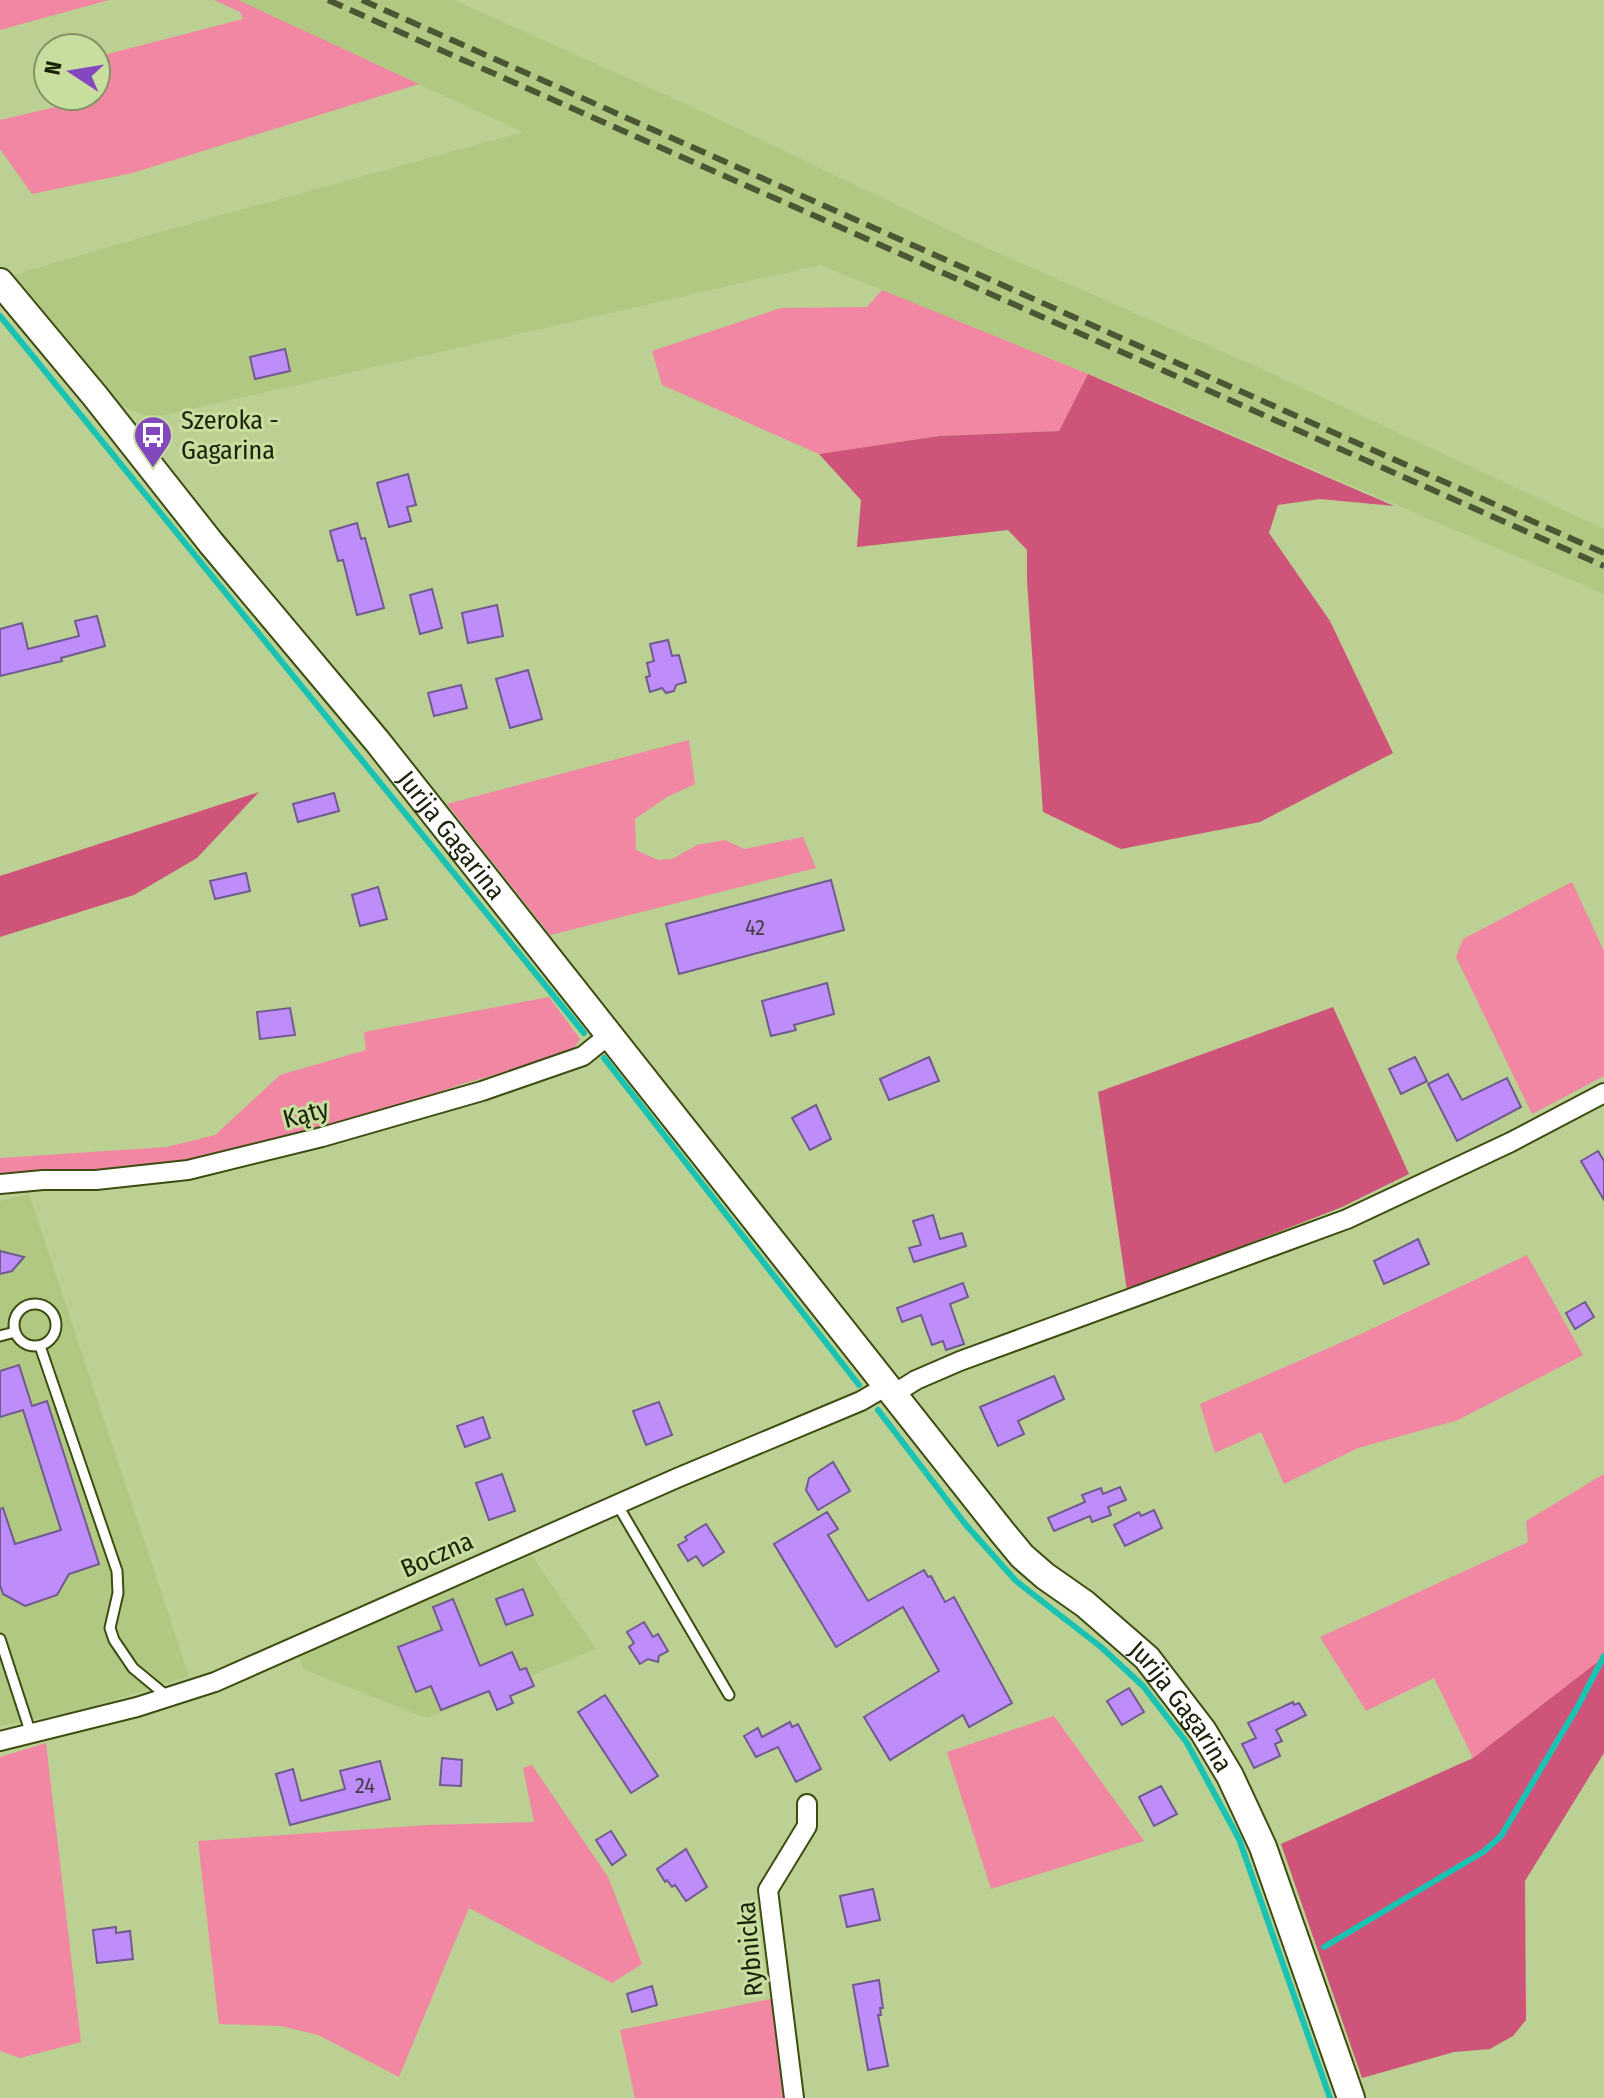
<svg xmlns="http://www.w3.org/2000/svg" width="1604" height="2098" font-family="'Fira Sans Condensed',sans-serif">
  <rect width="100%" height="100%" fill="#bbd092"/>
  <g fill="#b1c883">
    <path d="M234 0H454L699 110 978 244 1264 370 1604 529V594L1155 401 820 265 152 418 122 406 95 382 10 276 153 234 523 132Z"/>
    <path d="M29 1194 189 1676 83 1710 0 1726V1201Z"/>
    <path d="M532 1556 596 1649 427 1718 303 1669 298 1654Z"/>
  </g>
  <g fill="#f187a3">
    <path d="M0 0H109L0 30Z"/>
    <path d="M214 0H238L419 84 132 173 32 194 0 149V120L68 104 67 96H96V57L243 19 240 12Z"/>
    <path d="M882 290 1088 374 1059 431 939 436 819 454 662 385 652 351 781 308 867 307Z"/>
    <path d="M689 740 695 784 667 797 635 819 636 850 658 860 672 859 697 845 725 840 744 849 803 837 816 868 550 935 447 804Z"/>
    <path d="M1572 882 1604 951V1076L1532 1114 1456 957 1463 939Z"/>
    <path d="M549 997 580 1039 571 1054 465 1083 361 1119 165 1167 86 1173 0 1174V1158L167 1147 215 1135 280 1075 366 1050 364 1032Z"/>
    <path d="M1527 1255 1583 1355 1458 1420 1358 1448 1284 1484 1261 1432 1215 1453 1200 1404 1363 1333Z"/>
    <path d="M1604 1474V1657L1473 1758 1434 1678 1366 1711 1320 1637 1528 1542 1526 1521Z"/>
    <path d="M1054 1716 1144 1841 991 1889 947 1752Z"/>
    <path d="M46 1743 81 2042 20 2058 0 2051V1757Z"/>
    <path d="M532 1765 608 1877 642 1964 612 1983 469 1908 399 2077 318 2035 281 2026 219 2024 198 1841 428 1825 534 1822 523 1768Z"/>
    <path d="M775 1998 790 2098H635L620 2030Z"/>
  </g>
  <g fill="#cf547a">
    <path d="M1088 374 1394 506 1320 499 1278 505 1269 533 1330 621 1393 753 1260 822 1121 849 1043 812 1027 581V550L1008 530 857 547 861 500 819 454 939 436 1059 431Z"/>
    <path d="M259 792 197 858 134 895 0 937V876Z"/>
    <path d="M1333 1007 1409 1174 1342 1207 1127 1291 1098 1092Z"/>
    <path d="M1604 1657V1753L1525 1881 1526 2020 1513 2036 1490 2049 1454 2052 1362 2078 1281 1844 1473 1758Z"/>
  </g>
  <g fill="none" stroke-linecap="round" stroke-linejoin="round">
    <g stroke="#1ac2b1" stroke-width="6">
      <path d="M0 316 584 1033"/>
      <path d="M604 1058 859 1385"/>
      <path d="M878 1410 966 1525 1016 1581 1101 1647 1143 1686 1187 1743 1239 1839 1330 2098"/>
      <path d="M1324 1947 1483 1852 1501 1836 1578 1706 1604 1656"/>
    </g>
  </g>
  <g fill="#be8df9" stroke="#715a8f" stroke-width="2">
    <path d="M285 349 290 371 255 379 250 357Z"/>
    <path d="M408 474 416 505 407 507 411 521 389 527 377 483Z"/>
    <path d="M357 523 361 539 365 538 384 608 357 615 343 560 338 561 330 531Z"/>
    <path d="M432 589 442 628 420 634 410 595Z"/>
    <path d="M497 605 503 636 468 643 462 613Z"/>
    <path d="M97 616 105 646 61 658 62 661 0 676V629L22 623 28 649 79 636 75 621Z"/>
    <path d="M668 640 672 656 679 655 686 682 676 685 674 691 666 693 662 688 650 692 646 677 650 676 647 663 654 661 650 644Z"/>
    <path d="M528 670 542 719 510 728 496 679Z"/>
    <path d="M461 685 467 708 434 716 428 693Z"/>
    <path d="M334 793 339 811 298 822 293 804Z"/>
    <path d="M246 873 250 891 215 899 210 881Z"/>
    <path d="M831 880 844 930 679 974 666 924Z"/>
    <path d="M378 887 387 919 360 926 352 895Z"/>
    <path d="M827 983 834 1014 794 1025 796 1030 771 1036 762 1001Z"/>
    <path d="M290 1008 295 1035 260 1039 257 1012Z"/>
    <path d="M929 1057 939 1081 889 1100 880 1079Z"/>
    <path d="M1415 1057 1427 1081 1401 1094 1389 1069Z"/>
    <path d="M1448 1074 1462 1100 1507 1078 1521 1107 1457 1141 1428 1084Z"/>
    <path d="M816 1105 831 1139 810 1150 792 1118Z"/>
    <path d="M1598 1151 1604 1161V1200L1581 1161Z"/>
    <path d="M933 1215 940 1239 962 1233 966 1246 914 1262 909 1248 921 1245 913 1221Z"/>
    <path d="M1418 1239 1429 1264 1384 1284 1374 1261Z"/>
    <path d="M0 1251 24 1257 12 1271 0 1274Z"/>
    <path d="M963 1283 968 1297 950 1304 964 1344 946 1350 943 1341 932 1345 921 1315 902 1322 897 1308Z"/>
    <path d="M1585 1302 1594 1317 1575 1329 1566 1313Z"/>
    <path d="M19 1365 32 1406 47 1401 99 1564 69 1574 57 1595 25 1606 3 1594 0 1585V1509L3 1508 15 1544 61 1530 23 1410 0 1417V1371Z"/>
    <path d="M1054 1376 1064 1399 1018 1421 1024 1434 998 1446 980 1407Z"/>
    <path d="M659 1402 672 1435 646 1445 633 1411Z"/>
    <path d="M483 1417 490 1438 465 1447 457 1426Z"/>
    <path d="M833 1462 850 1491 818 1510 806 1490 809 1478Z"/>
    <path d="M502 1474 515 1511 489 1520 476 1483Z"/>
    <path d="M1120 1487 1126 1500 1108 1507 1111 1515 1092 1522 1090 1516 1054 1531 1048 1518 1085 1502 1082 1495 1101 1488 1103 1494Z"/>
    <path d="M1154 1510 1162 1528 1125 1546 1114 1525 1139 1512 1141 1516Z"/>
    <path d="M827 1512 838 1529 828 1535 868 1601 924 1570 928 1577 931 1576 945 1602 954 1597 1012 1703 969 1727 963 1715 890 1760 864 1717 939 1671 903 1607 836 1647 774 1544Z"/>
    <path d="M706 1524 724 1552 703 1566 696 1556 688 1561 678 1545 687 1540 685 1537Z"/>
    <path d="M523 1589 533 1615 506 1625 496 1599Z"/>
    <path d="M453 1599 480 1666 512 1652 520 1670 526 1668 534 1686 510 1696 513 1703 497 1710 489 1691 441 1710 431 1686 416 1692 398 1647 442 1630 433 1607Z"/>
    <path d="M644 1622 653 1637 658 1634 668 1651 659 1656 658 1662 648 1659 640 1664 629 1647 634 1643 627 1632Z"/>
    <path d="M1129 1688 1144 1712 1122 1725 1107 1701Z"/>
    <path d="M605 1695 658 1776 631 1793 578 1712Z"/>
    <path d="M1293 1702 1294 1705 1299 1703 1306 1715 1276 1730 1282 1741 1275 1744 1280 1756 1254 1768 1242 1744 1256 1738 1248 1723Z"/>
    <path d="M790 1722 792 1727 798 1724 821 1769 796 1782 778 1747 756 1757 744 1736 758 1728 762 1737Z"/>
    <path d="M442 1758 462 1760 461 1786 440 1785Z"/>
    <path d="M380 1761 390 1799 290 1825 276 1774 293 1769 301 1801 345 1789 340 1771Z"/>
    <path d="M1161 1786 1177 1814 1154 1826 1139 1797Z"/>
    <path d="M611 1831 626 1855 612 1865 596 1840Z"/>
    <path d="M686 1849 707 1887 686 1901 675 1885 672 1887 667 1880 665 1882 657 1869Z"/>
    <path d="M873 1889 880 1920 847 1927 840 1896Z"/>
    <path d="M116 1927V1933L130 1931 133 1959 97 1963 93 1930Z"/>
    <path d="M879 1980 883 2008H880L881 2015H878L888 2066 868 2070 853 1985Z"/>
    <path d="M652 1986 657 2005 632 2012 627 1994Z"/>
  </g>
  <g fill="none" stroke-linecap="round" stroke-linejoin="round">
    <defs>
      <g id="lane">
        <circle cx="35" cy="1325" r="21"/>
        <path d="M0 1336 15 1332"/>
        <path d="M40 1346 117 1571 118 1593 110 1628 114 1640 133 1668 168 1697"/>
        <path d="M617 1504 729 1695"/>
        <path d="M0 1639 31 1734"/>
      </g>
      <g id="street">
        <path d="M0 1184 43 1180H96L188 1170 322 1137 482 1091 583 1056 609 1035"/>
        <path d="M892 1395 916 1380 960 1361 1347 1219 1511 1142 1604 1093"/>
        <path d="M0 1741 137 1707 215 1682 677 1478 861 1401 885 1387"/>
        <path d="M794 2098 768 1890 807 1826V1804"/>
      </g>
      <g id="secondary">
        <path id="s1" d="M0 282 95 396 211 543 377 741 1003 1533 1022 1556 1045 1576 1085 1604 1147 1658 1203 1731 1230 1776 1263 1847 1351 2098"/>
      </g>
    </defs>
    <use href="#lane" stroke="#3d4d11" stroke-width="13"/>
    <use href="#street" stroke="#3d4d11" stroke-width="22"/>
    <use href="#secondary" stroke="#3d4d11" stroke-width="30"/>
    <use href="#lane" stroke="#fff" stroke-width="9"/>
    <use href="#street" stroke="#fff" stroke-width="18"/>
    <use href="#secondary" stroke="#fff" stroke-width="26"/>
    <g stroke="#4b5632" stroke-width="6" stroke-dasharray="16 8" stroke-linecap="butt">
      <path d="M328 0 1604 566"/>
      <path d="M362 0 1604 553"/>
    </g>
  </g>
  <defs>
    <symbol id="bus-pin" viewBox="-11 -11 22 30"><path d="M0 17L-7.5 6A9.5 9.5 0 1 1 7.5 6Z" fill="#8348be" stroke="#c8de9f"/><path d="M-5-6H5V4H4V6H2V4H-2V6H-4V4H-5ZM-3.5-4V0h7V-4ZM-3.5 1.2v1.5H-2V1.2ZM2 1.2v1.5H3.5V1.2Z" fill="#fff"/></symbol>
  </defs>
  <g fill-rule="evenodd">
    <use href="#bus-pin" x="131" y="413" width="44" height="60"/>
  </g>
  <g text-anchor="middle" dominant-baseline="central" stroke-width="6" stroke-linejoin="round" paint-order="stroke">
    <g font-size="22" fill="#443d46">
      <text x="755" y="927">42</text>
      <text x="365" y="1785">24</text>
    </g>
    <g font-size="26" fill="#1b220a" stroke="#c8de9f" text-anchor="start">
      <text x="181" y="420">Szeroka -<tspan x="181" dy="30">Gagarina</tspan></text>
    </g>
    <g font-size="26" fill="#1b220a" stroke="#c8de9f">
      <text stroke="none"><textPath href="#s1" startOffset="714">Jurija Gagarina</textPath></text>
      <text transform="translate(306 1114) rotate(-15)">Kąty</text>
      <text transform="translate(437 1555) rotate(-24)">Boczna</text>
      <text stroke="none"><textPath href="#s1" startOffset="1854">Jurija Gagarina</textPath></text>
      <text transform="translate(750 1949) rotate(-95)">Rybnicka</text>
    </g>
  </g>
  <g transform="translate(72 72) rotate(282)"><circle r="38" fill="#c8de9f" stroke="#839363" stroke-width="2"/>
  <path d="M0-6L14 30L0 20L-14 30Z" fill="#8348be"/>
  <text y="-12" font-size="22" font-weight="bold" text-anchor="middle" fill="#1b220a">N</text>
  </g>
</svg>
